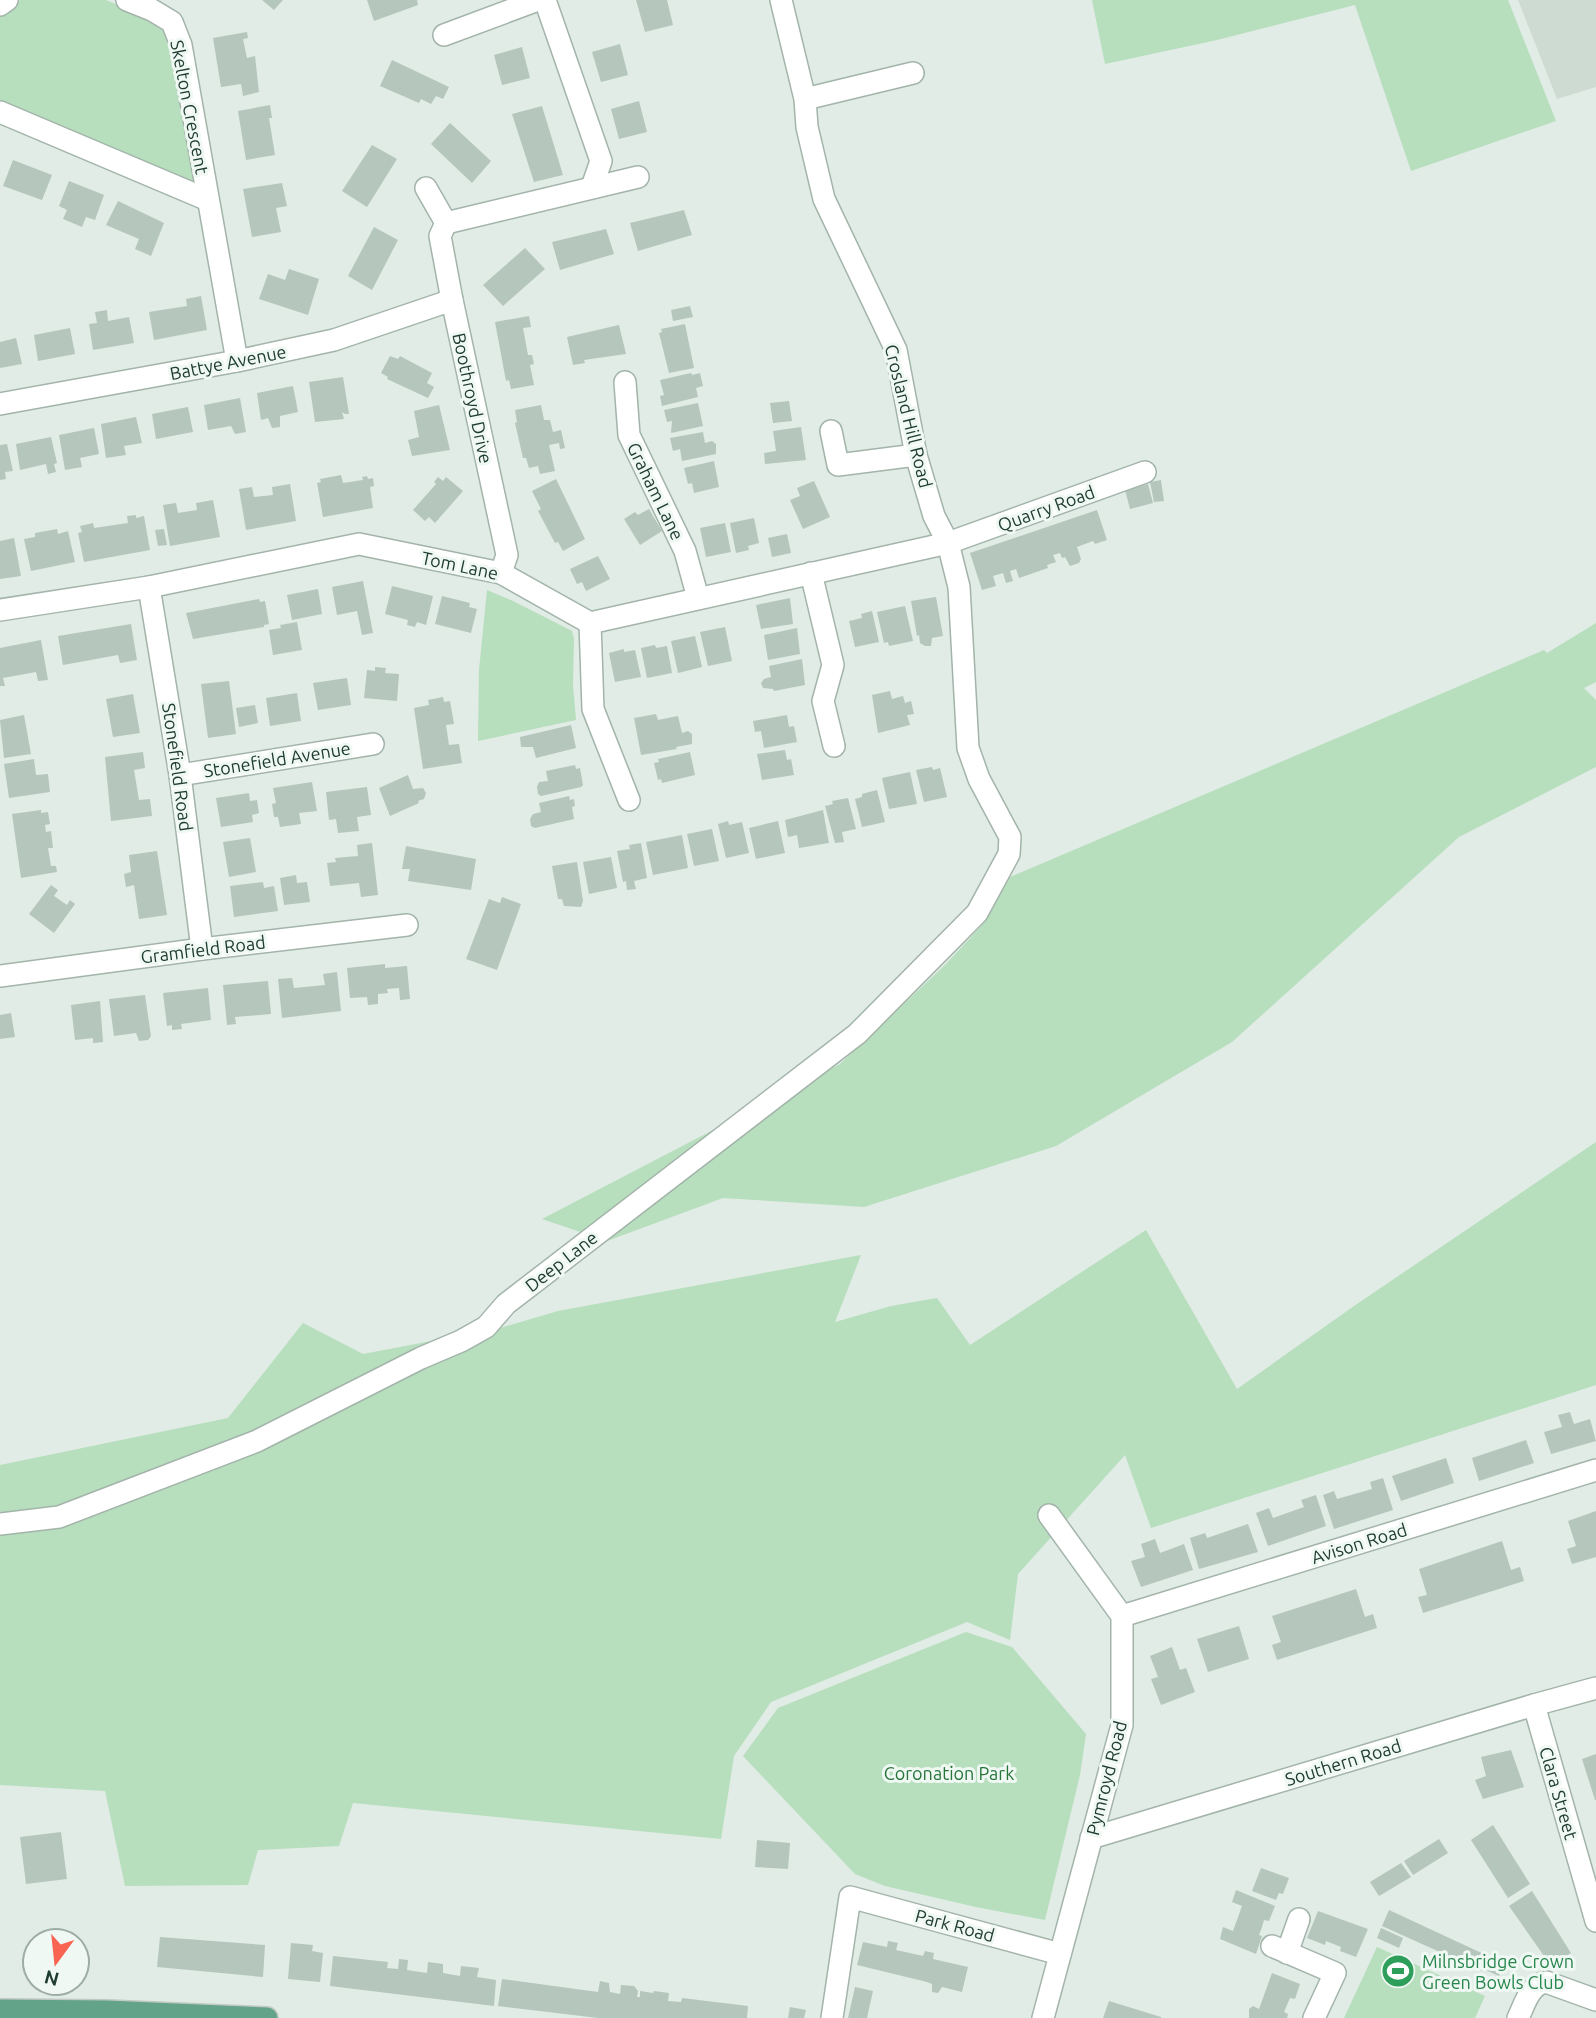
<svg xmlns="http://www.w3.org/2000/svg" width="1596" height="2018" font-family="Ubuntu,sans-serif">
  <rect width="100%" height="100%" fill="#e0ece5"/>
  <path fill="#cedbd3" d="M1518 0H1596V87L1557 99Z"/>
  <g fill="#b7debd">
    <path d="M20 0H106L163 24 172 36 195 181 185 182 0 105V15Z"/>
    <path d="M1092 0H1508L1556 121 1411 171 1355 5 1217 40 1105 64Z"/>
    <path d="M487 590 513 601 572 631 574 639 573 685 576 720 478 741 479 670Z"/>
    <path d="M1596 623V682L1584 688 1596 700V767L1459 837 1232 1042 1056 1146 864 1207 723 1198 607 1241 542 1219 840 1064 945 965 984 923 1010 877 1544 650 1547 653Z"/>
    <path d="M1596 1142V1385L1151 1528 1125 1455 1018 1574 1010 1640 967 1622 771 1702 734 1756 721 1839 353 1803 339 1846 258 1850 248 1885 125 1886 105 1791 0 1785V1465L228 1418 303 1323 363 1354 500 1328 558 1311 861 1255 835 1322 891 1306 937 1298 970 1345 1146 1230 1237 1389 1354 1306Z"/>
    <path d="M966 1632 1012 1647 1086 1734 1080 1775 1045 1920 976 1907 885 1886 855 1874 743 1756 778 1708Z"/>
    <path d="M1377 1947 1485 1996 1475 2018H1344Z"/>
  </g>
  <g fill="#b5c6bd">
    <path d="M262 0H283L274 10Z"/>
    <path d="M367 0H417L418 5 374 21Z"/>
    <path d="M636 0H667L673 25 645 32Z"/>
    <path d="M247 32 248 38 243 39 247 58 255 56 259 92 243 96 241 84 221 87 213 38Z"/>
    <path d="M620 44 628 75 601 82 592 52Z"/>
    <path d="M522 47 530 78 502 85 494 55Z"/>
    <path d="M392 60 449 87 443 99 436 96 431 104 421 99 419 103 380 86Z"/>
    <path d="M639 101 647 132 619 139 611 109Z"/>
    <path d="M270 105 272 118H269L275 155 246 160 238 111Z"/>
    <path d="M542 106 563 175 534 182 512 114Z"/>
    <path d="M450 123 491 161 472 183 431 144Z"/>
    <path d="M372 145 397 159 367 207 342 191Z"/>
    <path d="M13 160 52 175 42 200 3 186Z"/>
    <path d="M69 181 104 195 95 220 86 217 82 227 63 219 67 210 59 206Z"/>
    <path d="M282 183 287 206 276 208 281 232 252 237 243 189Z"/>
    <path d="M118 201 164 223 151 256 135 249 139 239 106 225Z"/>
    <path d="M684 210 692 235 638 251 630 223Z"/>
    <path d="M374 227 398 240 372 290 348 276Z"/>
    <path d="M606 229 614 254 560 270 552 242Z"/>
    <path d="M525 248 545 269 503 306 483 285Z"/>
    <path d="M289 269 319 279 308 315 259 299 268 274 285 280Z"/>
    <path d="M201 296 207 330 154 340 149 312 187 306 186 299Z"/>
    <path d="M690 306 693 317 673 321 671 310Z"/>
    <path d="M107 310 108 321 129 317 134 343 93 350 89 324 97 323 95 312Z"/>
    <path d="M529 316 531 327 523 328 528 355H532L534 364 530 365 534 385 511 389 509 380 506 381 495 322Z"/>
    <path d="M685 324 694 368 669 373 659 333 662 332 661 329Z"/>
    <path d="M619 325 626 354 584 360 585 363 573 365 567 337Z"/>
    <path d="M70 328 75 354 38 361 34 335Z"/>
    <path d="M16 338 22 364 0 368V342Z"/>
    <path d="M390 356 398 359 400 356 432 373 427 383 434 387 428 398 387 379 388 377 381 373Z"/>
    <path d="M691 373 692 375 700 373 703 386 696 388 698 397 662 406 660 396 664 395 660 380Z"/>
    <path d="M343 377 349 414H345L342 412 344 419 315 422 309 382Z"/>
    <path d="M293 386 298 412 280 416V427L272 428 268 418 261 420 257 393Z"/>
    <path d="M240 398 246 432 235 434 231 426 208 430 204 405Z"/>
    <path d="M789 401 792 421 773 423 770 403Z"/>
    <path d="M698 403 703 426 671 433 672 421 667 422 664 410Z"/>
    <path d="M439 405 450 450 412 456 408 440 419 437 414 411Z"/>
    <path d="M541 405 544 420H550L553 432 561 430 565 448 560 449 559 443 549 445 555 471 540 474 538 466 529 468 526 458H523L515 423 517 422 515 410Z"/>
    <path d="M188 407 193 432 156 439 152 414Z"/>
    <path d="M136 417 142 443 124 446 126 455 106 458 101 424Z"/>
    <path d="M801 427 806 460 765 464 764 453 776 451 773 431Z"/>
    <path d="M94 428 99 454 80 458 82 467 65 470 59 435Z"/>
    <path d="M703 432 705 443 712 441 716 444V454L682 461 680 449 673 451 670 438Z"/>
    <path d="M51 437 57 463 54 464 56 472 48 474 46 464 20 470 16 444Z"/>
    <path d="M7 444 13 471 5 472 6 479 0 480V445Z"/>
    <path d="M714 461 719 487 694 493 692 483 688 484 684 468Z"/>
    <path d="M341 475 343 483 363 480 362 477 367 476 368 479 373 478 374 486 370 487 373 508 323 517 317 483 321 482 320 479Z"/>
    <path d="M438 477 443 481 446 477 463 491 435 523 429 517 425 521 413 510 436 484 434 482Z"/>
    <path d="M556 479 585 539 563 551 558 542 555 543 538 511 541 509 532 491Z"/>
    <path d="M1161 480 1164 501 1154 502 1150 482Z"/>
    <path d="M814 481 830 517 803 529 790 500 800 496 797 488Z"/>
    <path d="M290 484 296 521 246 530 239 489 252 487 254 497 273 495 272 487Z"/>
    <path d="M1148 484 1153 503 1130 509 1125 490Z"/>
    <path d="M213 500 220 537 170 546 163 505 176 503 178 513 197 510 196 503Z"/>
    <path d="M649 509 662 531 640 545 624 519 635 512 638 515Z"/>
    <path d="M1097 510 1107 540 1095 544 1093 541 1077 547 1081 559 1079 563 1070 566 1065 557 1062 558 1060 553 1053 555 1056 562 1047 565 1048 568 1019 578 1016 569 1010 571 1013 581 1006 583 1003 573 993 576 996 586 982 590 970 553Z"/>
    <path d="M136 515V518L144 516 150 550 84 562 78 533 82 532 80 526 93 523 94 528 128 523 127 516Z"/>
    <path d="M754 518 759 543 748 546 749 550 736 553 730 523Z"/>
    <path d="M725 523 731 552 706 557 700 528Z"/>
    <path d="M57 529 58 534 68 531 75 562 31 571 24 539 35 537V533Z"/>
    <path d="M164 529 167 545 158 546 155 530Z"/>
    <path d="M787 534 791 553 772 557 768 538Z"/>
    <path d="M14 538 21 576 0 579V541Z"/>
    <path d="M598 556 610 579 586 591 582 582 577 584 570 569Z"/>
    <path d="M363 581 373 633 362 635 357 611 337 615 332 587Z"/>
    <path d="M392 586 433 596 426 625 417 622 415 627 407 625 408 620 385 614Z"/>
    <path d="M318 589 322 614 292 620 287 595Z"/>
    <path d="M442 596 470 603 469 607 477 609 471 633 435 624Z"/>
    <path d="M936 597 943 636 932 638 931 646H925L920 643 919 635 917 636 911 601Z"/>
    <path d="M790 598 793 624 761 629 756 605Z"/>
    <path d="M259 599 260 602 265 601 269 624 264 625V627L193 639 186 613Z"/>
    <path d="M905 606 913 641 889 646 888 642 884 643 877 612Z"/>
    <path d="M872 611 879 642 855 647 849 621 862 618 861 614Z"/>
    <path d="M297 622 302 650 273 655 269 630 281 628 280 625Z"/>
    <path d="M131 624 137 660 120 663 118 655 63 665 58 636Z"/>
    <path d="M725 627 732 661 708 666 700 632Z"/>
    <path d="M797 628 800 654 768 660 764 635Z"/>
    <path d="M695 636 702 667 678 673 671 641Z"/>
    <path d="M41 640 48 680 38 681 36 672 3 678 5 686H0V648Z"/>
    <path d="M655 645 656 648 667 646 672 673 647 678 641 648Z"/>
    <path d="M624 649V652L635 650 641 677 615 682 609 653Z"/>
    <path d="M802 659 805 685 774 691 773 689 763 688 761 683 764 679 771 677 769 666Z"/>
    <path d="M375 667 386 668 385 673 399 674 397 701 364 698 367 670 375 671Z"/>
    <path d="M347 678 351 705 318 710 313 683Z"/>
    <path d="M229 681 236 734 208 738 201 684Z"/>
    <path d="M890 691 892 699 903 696 905 703 911 701 914 714 907 715 910 725 878 733 872 695Z"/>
    <path d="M297 693 301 721 270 726 266 698Z"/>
    <path d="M133 694 140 733 113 737 106 699Z"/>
    <path d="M443 697 444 702 450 701 454 724 446 725 449 745 459 744 462 763 423 769 414 708 429 705 428 700Z"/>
    <path d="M255 705 258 723 239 727 236 708Z"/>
    <path d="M656 714 658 720 678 716 682 733 688 731 692 734V744L676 747 677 749 641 755 634 718Z"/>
    <path d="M24 715 31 754 4 758 0 720Z"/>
    <path d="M787 715 789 727 794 726 797 742 764 748 761 731 755 732 753 721Z"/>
    <path d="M571 725 576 748 536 758 533 747H521L520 737Z"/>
    <path d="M785 750 787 760 791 759 794 775 762 780 757 754Z"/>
    <path d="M143 752 145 768 134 770 139 800 150 799 152 816 111 821 105 757Z"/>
    <path d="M690 752 695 775 662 783 661 779 658 780 654 763 659 762 658 759Z"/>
    <path d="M34 759 36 775 48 774 50 792 9 798 4 764Z"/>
    <path d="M575 765 576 769 580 768 583 785 581 787 541 796 538 794 537 787 539 782 548 781 546 771Z"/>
    <path d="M932 767 933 770 940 768 947 797 924 802 916 770Z"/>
    <path d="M910 772 917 804 889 809 882 778Z"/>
    <path d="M408 775 413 789 423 788 426 793 424 799 418 801 419 803 390 816 379 788Z"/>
    <path d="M312 782 317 811 299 813 301 824 280 827 278 817H274L272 804 276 803 273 788Z"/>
    <path d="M367 787 371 815 357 817 359 831 338 833 336 819 329 820 326 792Z"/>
    <path d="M877 790 885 822 862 827 855 799 862 797V794Z"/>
    <path d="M249 793 250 801 257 800 259 813 252 815 253 822 221 827 216 798Z"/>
    <path d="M569 796 570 800 574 799 575 806 572 807 574 819 535 828 531 826 530 819 533 814 541 812 539 803Z"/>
    <path d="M848 798 856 829 842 832 844 842 835 843 825 806 833 804 832 801Z"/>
    <path d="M41 810V813L48 812 50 824 45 825 46 832 51 831 53 848H48L51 866H56L57 872 21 878 12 814Z"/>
    <path d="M823 810 829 843 799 848 797 835 788 837 785 820Z"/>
    <path d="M728 821 729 825 742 822 749 853 726 858 718 824Z"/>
    <path d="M778 821 785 853 756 859 749 828Z"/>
    <path d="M712 829 719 861 694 866 687 834Z"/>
    <path d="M682 835 688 868 653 875 646 842Z"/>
    <path d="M250 838 256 872 229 877 223 842Z"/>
    <path d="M372 843 378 895 361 897 359 883 330 886 327 863 336 862 335 858 358 856 357 845Z"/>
    <path d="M641 843 647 878 634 881 636 889 627 890 626 881 623 882 617 851 630 849 629 845Z"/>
    <path d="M406 846 476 859 471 890 408 881 410 869H402Z"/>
    <path d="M157 851 167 915 139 919 134 885 126 887 124 874 131 872 129 855Z"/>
    <path d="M611 857 617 888 589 894 583 862Z"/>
    <path d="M577 862 583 901 581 907 564 906 562 899H558L552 866Z"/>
    <path d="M296 875 297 883 307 882 310 902 284 905 280 878Z"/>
    <path d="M263 882 264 888 274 886 278 911 234 917 230 886Z"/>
    <path d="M51 885 58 890 54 896 67 905 70 900 75 904 54 933 29 914Z"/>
    <path d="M502 897 521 904 497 970 466 959 489 899 500 903Z"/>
    <path d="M385 964V968L407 966 410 999 400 1000 399 988 387 989 388 993 378 994V1004L368 1005 367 997 350 998 347 968Z"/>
    <path d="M337 972 341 1011 282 1018 278 979 292 978 294 988 325 985 323 974Z"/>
    <path d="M268 981 271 1014 235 1017 236 1024 227 1025 223 985Z"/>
    <path d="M208 988 211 1020 181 1024 182 1029 172 1030V1025L167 1026 163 993Z"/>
    <path d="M145 995 151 1036 148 1040 139 1041 136 1033 114 1036 109 999Z"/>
    <path d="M100 1001 103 1042 93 1043V1038L75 1040 71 1005Z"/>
    <path d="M11 1013 15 1037 0 1039V1015Z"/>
    <path d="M1570 1412 1574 1424 1590 1419 1596 1441 1551 1454 1544 1432 1562 1427 1558 1415Z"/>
    <path d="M1526 1440 1534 1463 1479 1481 1472 1458Z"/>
    <path d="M1446 1458 1454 1483 1401 1501 1392 1476Z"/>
    <path d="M1383 1478 1393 1510 1334 1529 1323 1495 1334 1491 1337 1499 1372 1489 1370 1482Z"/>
    <path d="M1316 1495 1326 1526 1268 1546 1256 1513 1269 1508 1273 1518 1304 1507 1301 1500Z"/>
    <path d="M1596 1511V1557L1572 1564 1567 1549 1576 1546 1568 1521Z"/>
    <path d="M1248 1524 1258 1552 1199 1569 1190 1538 1205 1533 1207 1538Z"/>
    <path d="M1155 1539 1160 1553 1184 1544 1193 1570 1141 1587 1131 1561 1145 1557 1141 1544Z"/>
    <path d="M1502 1541 1511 1570 1520 1567 1524 1581 1423 1613 1418 1597 1427 1595 1419 1569Z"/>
    <path d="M1356 1589 1365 1617 1373 1614 1377 1628 1277 1660 1272 1645 1281 1642 1272 1616Z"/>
    <path d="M1239 1626 1249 1659 1208 1672 1197 1639Z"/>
    <path d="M1172 1647 1180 1670 1186 1668 1195 1692 1161 1705 1151 1679 1158 1677 1150 1656Z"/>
    <path d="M1511 1750 1524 1787 1483 1799 1475 1780 1486 1776 1481 1757Z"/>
    <path d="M1596 1754V1800H1595L1582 1759Z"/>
    <path d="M1493 1825 1530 1884 1508 1898 1471 1840Z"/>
    <path d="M61 1832 67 1879 26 1884 20 1837Z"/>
    <path d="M1439 1839 1448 1853 1413 1875 1404 1861Z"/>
    <path d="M757 1840 790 1843 788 1869 755 1867Z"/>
    <path d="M1401 1863 1411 1877 1379 1896 1370 1882Z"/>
    <path d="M1261 1868 1289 1878 1283 1894 1279 1893 1276 1900 1252 1891Z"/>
    <path d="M1236 1890 1275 1906 1269 1921 1264 1920 1262 1927 1259 1935 1262 1936 1256 1954 1220 1939 1223 1927 1233 1931 1242 1906 1232 1902Z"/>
    <path d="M1532 1891 1571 1953 1551 1966 1509 1906Z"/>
    <path d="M1389 1910 1488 1956 1482 1971 1382 1926Z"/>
    <path d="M1318 1911 1368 1929 1356 1957 1340 1951 1341 1947 1326 1941 1325 1945 1307 1938Z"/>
    <path d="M1381 1928 1403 1938 1399 1948 1377 1938Z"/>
    <path d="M160 1937 265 1945 263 1977 157 1967Z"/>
    <path d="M888 1941 898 1943 896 1950 923 1956 925 1951 934 1953 933 1959 968 1967 962 1992 942 1987 938 1993 932 1992V1984L927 1982 857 1965 863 1942 887 1947Z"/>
    <path d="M291 1943 313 1945 312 1951 323 1953 320 1982 288 1979Z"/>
    <path d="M333 1956 388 1962 387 1968 398 1969 399 1959 408 1960 407 1970 427 1973 428 1962 443 1964V1973L460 1976 461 1966 479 1968 477 1977 496 1980 494 2006 330 1986Z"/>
    <path d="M1487 1962 1501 1969 1499 1976 1483 1969Z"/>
    <path d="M1272 1973 1300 1984 1295 1999 1290 1998 1284 2012 1288 2014 1287 2018H1249V2009L1253 2006 1259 2009Z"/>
    <path d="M502 1979 598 1992 600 1981 609 1983 610 1992 620 1994 621 1985 634 1986 638 1991 637 1997H640V1991L653 1993 654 1991 669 1993 668 2001 681 2002 682 1998 748 2006 747 2018H598L498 2006Z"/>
    <path d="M855 1987 873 1991 867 2018H848Z"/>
    <path d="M1109 2001 1161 2017V2018H1103Z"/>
    <path d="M790 2007 806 2010 804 2018H788Z"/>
  </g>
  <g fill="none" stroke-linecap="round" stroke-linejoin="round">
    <defs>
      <g id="minor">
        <path d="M127 0 152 10 172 22 181 45 237 361"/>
        <path d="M545 0 601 161 592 187"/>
        <path d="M0 5 7 0"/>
        <path d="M444 35 538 0"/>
        <path d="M805 99 913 73"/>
        <path d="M0 112 208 200"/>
        <path d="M426 188 446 223 440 236 452 300 507 555 501 573"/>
        <path d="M446 223 638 177"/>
        <path d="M625 382 629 435 685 551 698 598"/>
        <path d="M0 404 237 361 334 340 452 300"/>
        <path d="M831 431 838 465 916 455"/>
        <path d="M811 573 833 665 823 701 834 746"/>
        <path d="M149 587 180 775 202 949"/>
        <path d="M0 610 149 587 359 544 501 573 590 623 948 543 1145 472"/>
        <path d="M590 623 593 709 629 800"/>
        <path d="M180 775 373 744"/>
        <path d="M0 976 202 949 407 925"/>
        <path d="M0 1524 59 1517 257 1441 421 1358 461 1341 486 1327 506 1304 857 1034 977 913 1009 854 1010 837 979 779 968 748 959 587 948 543 934 516 916 455 896 350 824 199 807 127 805 99 781 0"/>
        <path d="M1122 1616 1596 1470"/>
        <path d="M1534 1705 1596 1921"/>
        <path d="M1091 1838 1534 1705 1596 1688"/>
        <path d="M1272 1946 1335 1973 1314 2018"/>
        <path d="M1287 1953 1299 1919"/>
        <path d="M832 2018 850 1897 1060 1954"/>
        <path d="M1043 2018 1122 1725V1616L1049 1515"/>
        <path d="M1518 2018C1525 2004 1529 1985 1546 1982L1596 2000"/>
      </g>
      <path id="major" d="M0 2010 107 2011 267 2018"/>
    </defs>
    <use href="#minor" stroke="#a3b4ab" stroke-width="24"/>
    <use href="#major" stroke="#c1c9c5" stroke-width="24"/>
    <use href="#minor" stroke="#fff" stroke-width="21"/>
    <use href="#major" stroke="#62a38a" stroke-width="21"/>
  </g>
  <defs>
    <symbol id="stadium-disc" viewBox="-11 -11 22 22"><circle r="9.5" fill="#2e9e5b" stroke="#f0f8f3"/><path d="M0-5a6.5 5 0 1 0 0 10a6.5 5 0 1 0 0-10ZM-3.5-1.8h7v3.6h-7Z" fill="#fff"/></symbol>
  </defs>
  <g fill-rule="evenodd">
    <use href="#stadium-disc" x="1379" y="1952" width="38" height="38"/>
  </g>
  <g text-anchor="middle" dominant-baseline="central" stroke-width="6" stroke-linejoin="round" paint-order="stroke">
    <g font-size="18" fill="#203d31" stroke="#f0f8f3">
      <text transform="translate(190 107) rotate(79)">Skelton Crescent</text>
      <text transform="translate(228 362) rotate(-11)">Battye Avenue</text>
      <text transform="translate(473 398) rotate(78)">Boothroyd Drive</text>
      <text transform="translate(909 416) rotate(76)">Crosland Hill Road</text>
      <text transform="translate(656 491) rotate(64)">Graham Lane</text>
      <text transform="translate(1046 508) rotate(-20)">Quarry Road</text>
      <text transform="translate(460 565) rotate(12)">Tom Lane</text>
      <text transform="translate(277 759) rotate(-9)">Stonefield Avenue</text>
      <text transform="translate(178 767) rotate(82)">Stonefield Road</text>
      <text transform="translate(203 949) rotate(-7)">Gramfield Road</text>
      <text transform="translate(561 1261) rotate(-38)">Deep Lane</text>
      <text transform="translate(1359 1543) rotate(-17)">Avison Road</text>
      <text transform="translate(1343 1762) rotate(-17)">Southern Road</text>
      <text transform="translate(1106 1778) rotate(-76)">Pymroyd Road</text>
      <text transform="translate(1559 1793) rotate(74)">Clara Street</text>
      <text transform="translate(955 1925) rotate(15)">Park Road</text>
    </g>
    <g font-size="18" fill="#28753c" stroke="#f0f8f3">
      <text x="949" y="1773">Coronation Park</text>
    </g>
    <g font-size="18" fill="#27864d" stroke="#f0f8f3" text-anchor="start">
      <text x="1422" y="1961">Milnsbridge Crown<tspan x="1422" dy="21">Green Bowls Club</tspan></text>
    </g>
  </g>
  <g transform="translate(56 1962) rotate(195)"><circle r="33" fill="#f0f8f3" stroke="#9dada5" stroke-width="2"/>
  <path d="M0-5L12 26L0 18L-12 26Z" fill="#f86451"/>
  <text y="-10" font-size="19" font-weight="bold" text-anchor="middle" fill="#203d31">N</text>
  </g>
</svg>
